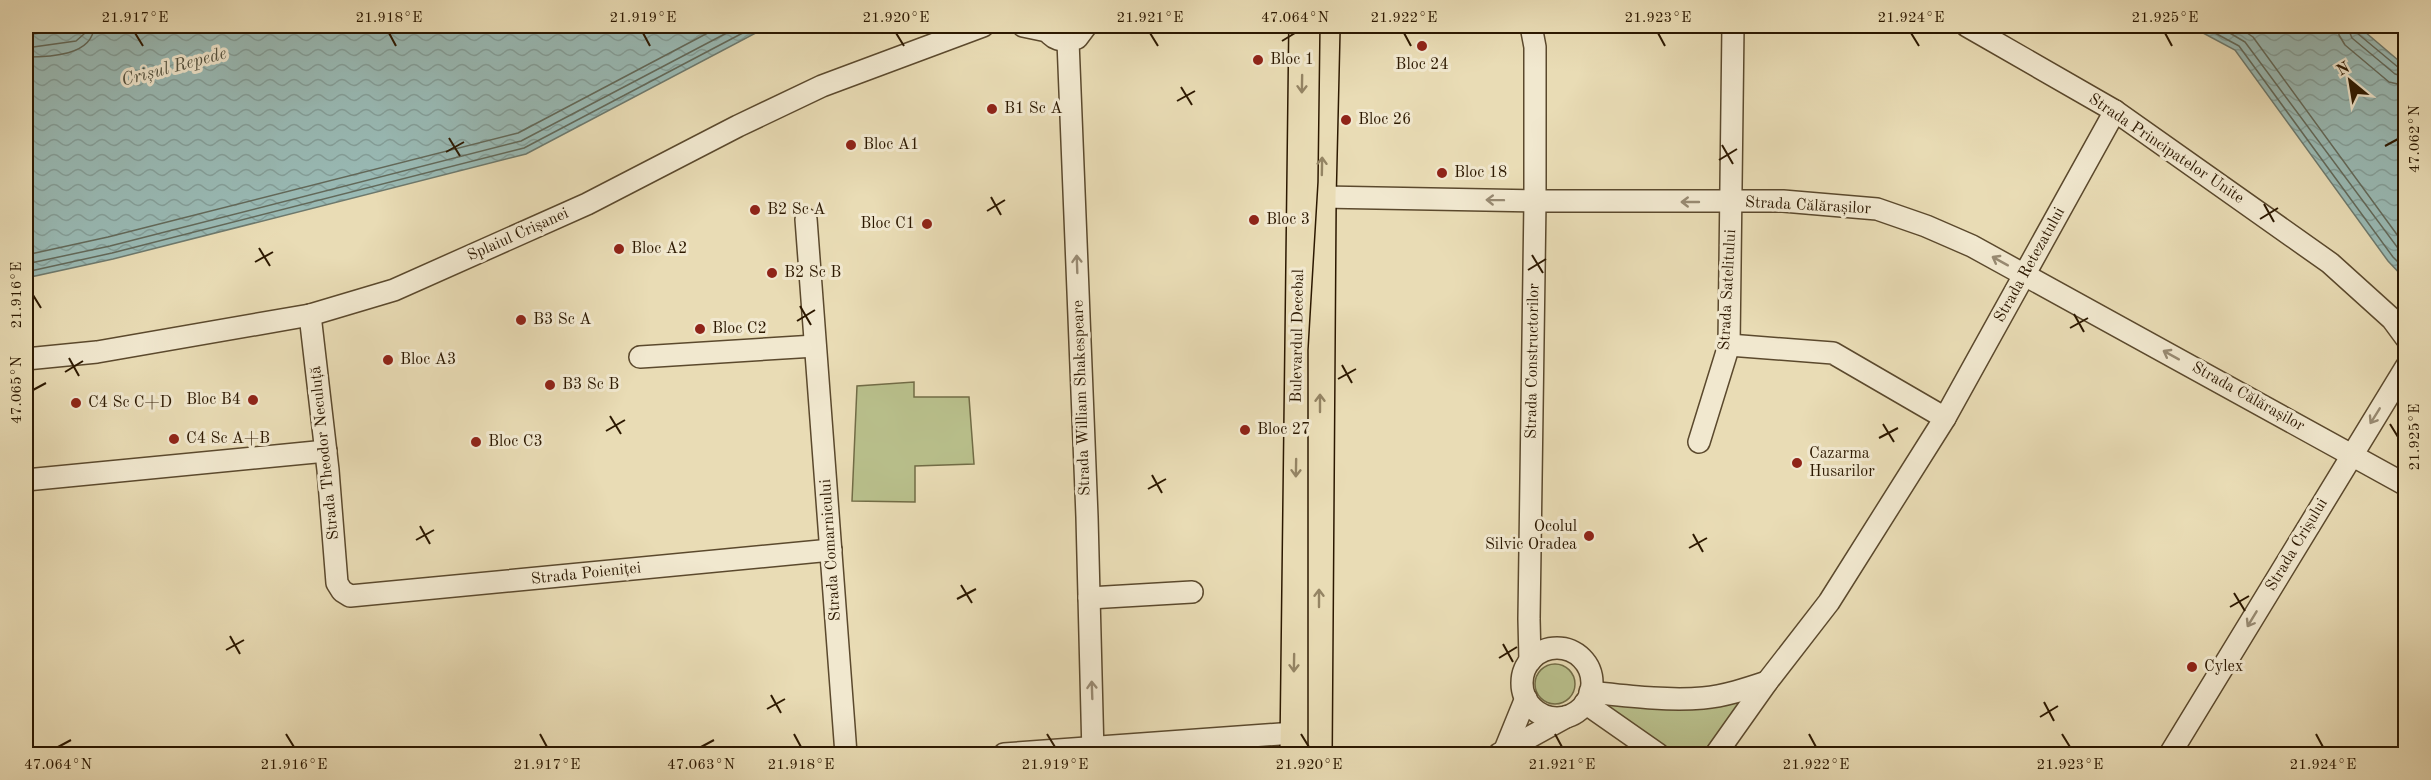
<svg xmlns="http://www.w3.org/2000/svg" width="2431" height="780" font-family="'Old Standard TT',serif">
  <defs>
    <pattern id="water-waves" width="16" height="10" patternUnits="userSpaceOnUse" patternTransform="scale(1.5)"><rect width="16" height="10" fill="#99bab5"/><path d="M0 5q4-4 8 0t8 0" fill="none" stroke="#849f9a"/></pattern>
  </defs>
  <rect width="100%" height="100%" fill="#e9dcb5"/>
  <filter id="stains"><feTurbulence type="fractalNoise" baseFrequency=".00333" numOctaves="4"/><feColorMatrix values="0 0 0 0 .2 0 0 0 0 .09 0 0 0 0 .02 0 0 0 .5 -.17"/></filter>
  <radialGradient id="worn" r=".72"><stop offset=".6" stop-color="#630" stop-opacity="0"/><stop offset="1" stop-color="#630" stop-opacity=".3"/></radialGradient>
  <g fill="#b9c08c" stroke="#726c46" stroke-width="1.5">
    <path d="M914 382V397H969L974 464 915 466V502L852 501 857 386Z"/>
    <circle cx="1555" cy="684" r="20"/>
    <path d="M1767 682 1716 754H1658L1589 697 1626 696Z"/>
  </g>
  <g fill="url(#water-waves)" stroke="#6d796d" stroke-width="1.5">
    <path d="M91 26H769L526 154 113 259 26 278V35Z"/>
    <path d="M2190 26H2358L2405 66V279L2388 261 2235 50Z"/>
  </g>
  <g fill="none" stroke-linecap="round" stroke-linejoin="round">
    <g stroke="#62695a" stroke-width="1.5">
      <path d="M2202 26 2239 46 2393 257 2406 270"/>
      <path d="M2218 26 2245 42 2406 259"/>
      <path d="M2237 26 2253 37 2406 247"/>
      <path d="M2338 26 2339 35 2345 45 2389 82 2406 86"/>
      <path d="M2347 26 2352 38 2395 74 2406 77"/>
      <path d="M2354 26 2357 33 2399 68 2406 70"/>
      <path d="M26 48 76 41 84 34 85 26"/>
      <path d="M26 57C49 57 93 56 94 26"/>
      <path d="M26 255 108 237 518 133 721 26"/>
      <path d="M26 264 110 246 521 141 740 26"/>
      <path d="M26 272 112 253 524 148 756 26"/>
    </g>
    <defs>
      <g id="minor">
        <path d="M1023 26 1047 31"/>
        <path d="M1045 26C1051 40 1063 43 1077 38L1086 26"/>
        <path d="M1967 26 2115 111 2330 263 2392 319 2406 338"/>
        <path d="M1068 41 1087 517 1093 754"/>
        <path d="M1322 197 1535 201H1783L1877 209 1926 226 1972 246 2406 485"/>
        <path d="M806 219 846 754"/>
        <path d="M310 315 328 470 337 583 342 591 350 596 831 550"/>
        <path d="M1729 345 1833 353 1945 418 2115 111"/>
        <path d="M640 357 815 346"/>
        <path d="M26 359 97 352 310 315 394 290 587 204 738 126 822 86 983 26"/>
        <path d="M1699 442 1729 345 1733 26"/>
        <path d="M26 480 326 451"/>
        <path d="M1089 598 1192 592"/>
        <circle cx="1557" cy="683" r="35"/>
        <path d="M1530 661 1529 619 1535 201V47L1531 26"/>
        <path d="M1590 692C1628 696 1666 701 1703 698 1725 696 1746 689 1767 682"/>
        <path d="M1585 703 1658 754"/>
        <path d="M1504 752 1526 698"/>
        <path d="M1004 754 1294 733"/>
        <path d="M1499 754 1566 717"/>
        <path d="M1716 754 1767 682 1829 602 1945 418"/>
        <path d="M2170 754 2406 367"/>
      </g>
      <g id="major">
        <path d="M1294 754 1303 26"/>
        <path d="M1318 754 1322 197 1326 26"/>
      </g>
    </defs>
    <use href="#minor" stroke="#5b492d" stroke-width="24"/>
    <use href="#major" stroke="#2c1800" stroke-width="30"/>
    <use href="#minor" stroke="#f1e8cf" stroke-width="21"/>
    <use href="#major" stroke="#e9dcb5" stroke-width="27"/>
    <path stroke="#2c1800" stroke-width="1.5" d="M1308 754V350L1318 182 1320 26"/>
  </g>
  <defs><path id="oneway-shaft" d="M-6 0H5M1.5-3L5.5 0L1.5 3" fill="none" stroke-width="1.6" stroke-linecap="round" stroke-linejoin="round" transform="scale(1.5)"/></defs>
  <g stroke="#948464">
    <use href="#oneway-shaft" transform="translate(1302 84) rotate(91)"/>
    <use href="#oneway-shaft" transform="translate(1322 166) rotate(-89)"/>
    <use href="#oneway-shaft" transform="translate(1320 403) rotate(-90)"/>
    <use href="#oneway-shaft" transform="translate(1296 468) rotate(91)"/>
    <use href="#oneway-shaft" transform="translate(1319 598) rotate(-90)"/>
    <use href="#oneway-shaft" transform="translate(1294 663) rotate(91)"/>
  </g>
  <g stroke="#988a72">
    <use href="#oneway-shaft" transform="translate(1495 200) rotate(-179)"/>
    <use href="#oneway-shaft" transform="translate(1690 202) rotate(-180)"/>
    <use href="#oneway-shaft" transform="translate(2000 261) rotate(-151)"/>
    <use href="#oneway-shaft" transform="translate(1077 264) rotate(-92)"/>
    <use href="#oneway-shaft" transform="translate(2171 355) rotate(-151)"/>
    <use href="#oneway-shaft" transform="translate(2375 416) rotate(122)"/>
    <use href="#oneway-shaft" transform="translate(2252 619) rotate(121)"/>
    <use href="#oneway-shaft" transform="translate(1092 690) rotate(-92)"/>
  </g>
  <path fill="none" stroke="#2c1800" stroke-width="2" d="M135 33 143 46M389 33 396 46M643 33 650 46M896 33 904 46M1150 33 1158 46M1404 33 1411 46M1658 33 1665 46M1911 33 1919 46M2165 33 2172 46M1282 41 1295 33M1181 87 1192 105M1177 101 1195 91M449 138 460 156M1722 145 1733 164M2385 146 2398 139M446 152 464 142M1719 160 1737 149M991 197 1001 215M2264 204 2274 222M987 211 1005 200M2260 219 2278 208M259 248 270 266M1532 255 1543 273M255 262 273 252M1528 270 1546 259M33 295 41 308M800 306 811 325M2074 314 2084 332M797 321 815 310M2070 328 2088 318M69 358 79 376M1342 365 1352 383M65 372 83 361M1338 379 1356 369M33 390 46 383M610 416 621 434M1883 424 1894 442M2390 424 2398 437M606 431 625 420M1879 438 1898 428M1152 475 1162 493M1148 489 1166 479M420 526 430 544M1693 534 1703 552M416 540 434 530M1689 548 1707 538M961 585 972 603M2234 593 2245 611M957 599 976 589M2230 607 2249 596M230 636 240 654M1503 644 1513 662M226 650 244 640M1499 658 1517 647M771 695 781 713M2044 702 2054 721M767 709 785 699M2040 717 2058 706M286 734 294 747M540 734 547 747M794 734 801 747M1047 734 1055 747M1301 734 1309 747M1555 734 1562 747M1809 734 1816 747M2062 734 2070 747M2316 734 2323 747M58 747 71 740M701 747 714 740"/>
  <g fill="#8f2418" stroke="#f1e8cf" stroke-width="2">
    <circle cx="1422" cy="46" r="6"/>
    <circle cx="1258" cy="60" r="6"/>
    <circle cx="992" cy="109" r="6"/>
    <circle cx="1346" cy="120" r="6"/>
    <circle cx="851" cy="145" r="6"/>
    <circle cx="1442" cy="173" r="6"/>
    <circle cx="755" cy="210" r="6"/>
    <circle cx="1254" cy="220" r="6"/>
    <circle cx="927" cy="224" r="6"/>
    <circle cx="619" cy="249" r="6"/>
    <circle cx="772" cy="273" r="6"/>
    <circle cx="521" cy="320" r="6"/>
    <circle cx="700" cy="329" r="6"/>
    <circle cx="388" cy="360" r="6"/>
    <circle cx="550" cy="385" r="6"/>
    <circle cx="253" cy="400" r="6"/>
    <circle cx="76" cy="403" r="6"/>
    <circle cx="1245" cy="430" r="6"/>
    <circle cx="174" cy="439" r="6"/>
    <circle cx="476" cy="442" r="6"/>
    <circle cx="1797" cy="463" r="6"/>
    <circle cx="1589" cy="536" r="6"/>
    <circle cx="2192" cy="667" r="6"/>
  </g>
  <g text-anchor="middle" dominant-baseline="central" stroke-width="6" stroke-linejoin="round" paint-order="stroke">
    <g font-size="16" fill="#2c1800" stroke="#f1e8cf" text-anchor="start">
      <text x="1270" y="60">Bloc 1</text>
      <text x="1422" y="65" text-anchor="middle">Bloc 24</text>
      <text x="1004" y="109">B1 Sc A</text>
      <text x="1358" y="120">Bloc 26</text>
      <text x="863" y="145">Bloc A1</text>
      <text x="1454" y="173">Bloc 18</text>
      <text x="767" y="210">B2 Sc A</text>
      <text x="1266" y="220">Bloc 3</text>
      <text x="915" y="224" text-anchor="end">Bloc C1</text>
      <text x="631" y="249">Bloc A2</text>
      <text x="784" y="273">B2 Sc B</text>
      <text x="533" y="320">B3 Sc A</text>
      <text x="712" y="329">Bloc C2</text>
      <text x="400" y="360">Bloc A3</text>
      <text x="562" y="385">B3 Sc B</text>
      <text x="241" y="400" text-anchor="end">Bloc B4</text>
      <text x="88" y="403">C4 Sc C+D</text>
      <text x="1257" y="430">Bloc 27</text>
      <text x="186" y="439">C4 Sc A+B</text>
      <text x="488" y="442">Bloc C3</text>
      <text x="1809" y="454">Cazarma<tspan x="1809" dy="18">Husarilor</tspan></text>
      <text x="1577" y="527" text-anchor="end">Ocolul<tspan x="1577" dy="18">Silvic Oradea</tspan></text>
      <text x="2204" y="667">Cylex</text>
    </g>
    <g font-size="16" fill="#2c1800" stroke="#f1e8cf">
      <text transform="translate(2166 149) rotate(34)">Strada Principatelor Unite</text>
      <text transform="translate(1808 206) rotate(3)">Strada Călărașilor</text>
      <text transform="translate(518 235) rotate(-24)">Splaiul Crișanei</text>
      <text transform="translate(2030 265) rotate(-61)">Strada Retezatului</text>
      <text transform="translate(1728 290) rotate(-87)">Strada Satelitului</text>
      <text transform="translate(1298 336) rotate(-89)">Bulevardul Decebal</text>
      <text transform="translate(1533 361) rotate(-89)">Strada Constructorilor</text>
      <text transform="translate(2248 397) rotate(29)">Strada Călărașilor</text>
      <text transform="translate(1082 398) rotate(-92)">Strada William Shakespeare</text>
      <text transform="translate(325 453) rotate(-96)">Strada Theodor Neculuță</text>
      <text transform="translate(2297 545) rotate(-59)">Strada Crișului</text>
      <text transform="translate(831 550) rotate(-94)">Strada Comarnicului</text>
      <text transform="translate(586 574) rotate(-6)">Strada Poieniței</text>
    </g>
    <g font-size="18" font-style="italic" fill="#52513f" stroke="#f1e8cf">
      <text transform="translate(174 67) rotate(-15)">Crișul Repede</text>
    </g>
  </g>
  <rect width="2431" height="780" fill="none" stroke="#e9dcb5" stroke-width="66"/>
  <g transform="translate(2350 81) rotate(330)" stroke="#f1e8cf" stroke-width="4.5" paint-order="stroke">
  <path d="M0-4.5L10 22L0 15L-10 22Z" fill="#2c1800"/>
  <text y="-9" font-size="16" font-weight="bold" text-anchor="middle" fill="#2c1800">N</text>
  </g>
  <rect x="33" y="33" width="2365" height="714" fill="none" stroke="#2c1800" stroke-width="2"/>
  <g font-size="15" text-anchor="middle" fill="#2c1800">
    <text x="135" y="22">21.917°E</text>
    <text x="389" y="22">21.918°E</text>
    <text x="643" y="22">21.919°E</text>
    <text x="896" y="22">21.920°E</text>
    <text x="1150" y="22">21.921°E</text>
    <text x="1295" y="22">47.064°N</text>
    <text x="1404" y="22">21.922°E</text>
    <text x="1658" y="22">21.923°E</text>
    <text x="1911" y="22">21.924°E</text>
    <text x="2165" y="22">21.925°E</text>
    <text transform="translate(2414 139) rotate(-90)" y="5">47.062°N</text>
    <text transform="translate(16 295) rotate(-90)" y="5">21.916°E</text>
    <text transform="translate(16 390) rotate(-90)" y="5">47.065°N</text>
    <text transform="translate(2414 437) rotate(-90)" y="5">21.925°E</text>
    <text x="58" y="769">47.064°N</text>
    <text x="294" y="769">21.916°E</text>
    <text x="547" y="769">21.917°E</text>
    <text x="701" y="769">47.063°N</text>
    <text x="801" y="769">21.918°E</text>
    <text x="1055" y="769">21.919°E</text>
    <text x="1309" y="769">21.920°E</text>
    <text x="1562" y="769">21.921°E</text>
    <text x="1816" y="769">21.922°E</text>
    <text x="2070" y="769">21.923°E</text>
    <text x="2323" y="769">21.924°E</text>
  </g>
  <rect width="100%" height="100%" filter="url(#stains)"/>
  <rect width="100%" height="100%" fill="url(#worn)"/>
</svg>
